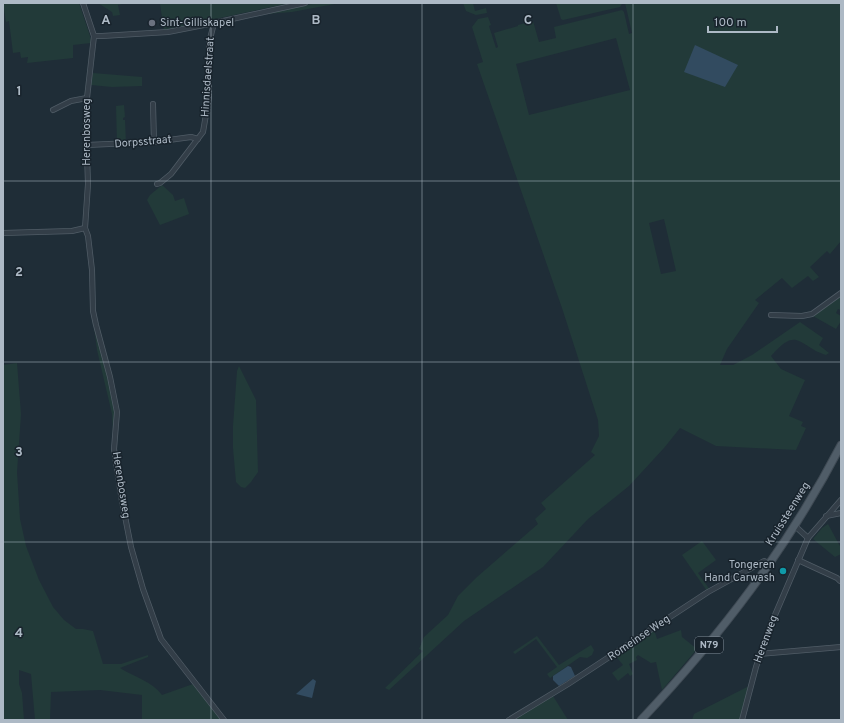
<svg xmlns="http://www.w3.org/2000/svg" width="844" height="723" font-family="Overpass,sans-serif">
  <rect width="100%" height="100%" fill="#1f2d37"/>
  <g fill="#223a39" fill-rule="evenodd">
    <path d="M3 3H79L90 36 91 43 73 45V58L27 63 28 57 21 58 20 52 13 53 9 21 6 22Z"/>
    <path d="M98 3H126L118 5 120 15 113 16 112 12Z"/>
    <path d="M163 3H290L164 30 160 4Z"/>
    <path d="M316 3H340L292 12 266 14Z"/>
    <path d="M463 3H473L475 11 486 8 487 13 476 15 466 11Z"/>
    <path d="M556 3H622V4L620 7 563 20 561 19Z"/>
    <path d="M625 3H841V241L830 254 827 251 810 267 819 277 813 281 808 276 792 288 782 278 755 300 759 303 727 349 720 365H733L752 355 800 322 823 338 819 345 829 353 826 355C798 346 798 325 771 356L781 369 805 380 789 416 803 422 801 426 806 428 796 450 716 446 680 428 664 448 629 486 588 519 543 567 464 621 389 690 385 688 423 651 419 649 424 637 448 615 458 596 477 577 538 524 535 519 546 509 541 503 595 455 591 452 599 436 598 420 562 308 477 64 483 62 472 27 478 19 488 17 491 25 489 26 496 48 498 47 494 33 518 26V25L533 21 539 42 556 38 554 27 622 10 624 12 629 34 632 33ZM616 38 630 90 529 115 516 64ZM664 219 676 271 661 274 649 223Z"/>
    <path d="M93 73 142 77V86L112 87 91 85Z"/>
    <path d="M124 105 125 117 123 118V120H125L126 143H117L116 106Z"/>
    <path d="M162 185 173 195 175 201 184 198 189 214 160 225 147 200 150 195Z"/>
    <path d="M841 295V310L838 309 836 313 841 316V321L836 329 813 316Z"/>
    <path d="M94 326 106 368 116 414 113 433 112 414 97 350Z"/>
    <path d="M17 363 21 414 17 472 20 519 26 546 39 580 53 607 64 620 76 629H83L93 631 103 664H121L148 655V657L120 668C134 677 152 681 162 695L193 684 221 720H142V695L100 690 51 692 50 720H35L31 674 19 670V684L22 693 24 720H3V365Z"/>
    <path d="M239 366 256 400 258 472 251 482 245 488 241 487 236 482 233 448V426L237 371Z"/>
    <path d="M828 524 841 548V554L835 557 813 539 822 528Z"/>
    <path d="M702 541 716 560 698 573 710 590 707 591 682 555Z"/>
    <path d="M654 629 657 639 681 630 682 637 697 649 662 690 656 662 651 663 638 655 636 657 637 660 629 664 633 674 630 676 628 673 618 681 612 673 623 665 615 655Z"/>
    <path d="M537 636 559 665 591 645 594 650 592 655 587 658 580 657 550 678 547 674 557 667 536 639 515 654 513 652Z"/>
    <path d="M749 686 740 720H692L694 714Z"/>
    <path d="M553 696 568 720H513Z"/>
  </g>
  <g fill="#324b60">
    <path d="M695 45 738 65 725 87 684 72Z"/>
    <path d="M568 666 571 667 575 676 559 686 553 680V676Z"/>
    <path d="M313 679 316 681 312 698 296 694Z"/>
  </g>
  <g fill="none" stroke-linecap="round" stroke-linejoin="round">
    <defs>
      <g id="street">
        <path d="M83 3 94 36 87 98 86 123 88 184 85 228 88 236 92 270 93 311 96 325 110 377 117 412 114 449 122 501 131 547 143 589 161 639 224 720"/>
        <path d="M94 36H102L168 32 214 23 305 3"/>
        <path d="M153 104 154 142"/>
        <path d="M53 110 71 101 87 98"/>
        <path d="M87 145 154 142 191 137 198 139"/>
        <path d="M157 184 160 183 171 174 203 132 209 97V43L214 23"/>
        <path d="M3 233 72 231 85 228"/>
        <path d="M771 315 802 316 812 314 841 293"/>
        <path d="M826 516 841 513"/>
        <path d="M795 526 808 538"/>
        <path d="M798 560 837 578 840 581"/>
        <path d="M760 654 841 647"/>
        <path d="M509 720 568 684 708 592 764 561 770 564"/>
        <path d="M742 720 756 667 769 629 808 538 841 500"/>
      </g>
      <path id="primary" d="M641 720C721 635 787 549 841 445"/>
    </defs>
    <use href="#street" stroke="#505c66" stroke-width="6"/>
    <use href="#primary" stroke="#3f4a54" stroke-width="9"/>
    <use href="#street" stroke="#333e48" stroke-width="4.5"/>
    <use href="#primary" stroke="#505d68" stroke-width="7"/>
  </g>
  <path fill="none" stroke="#adb9c5" stroke-width="1" stroke-opacity="0.55" d="M211 3V720M422 3V720M633 3V720M3 181H841M3 362H841M3 542H841"/>
  <circle fill="#6b7280" stroke="#18232c" stroke-width="1.5" cx="152" cy="23" r="4"/>
  <circle fill="#0f9aa8" stroke="#18232c" stroke-width="1.5" cx="783" cy="571" r="4"/>
  <g text-anchor="middle" dominant-baseline="central" stroke-width="3" stroke-linejoin="round" paint-order="stroke">
    <rect fill="#18232c" stroke="#808c97" stroke-width="1" x="695" y="637" width="28" height="16" rx="3"/>
    <g font-size="10" font-weight="bold" fill="#adb9c5">
      <text x="709" y="645">N79</text>
    </g>
    <g font-size="11" fill="#adb9c5" stroke="#18232c" text-anchor="start">
      <text x="160" y="23">Sint-Gilliskapel</text>
      <text x="775" y="565" text-anchor="end">Tongeren<tspan x="775" dy="13">Hand Carwash</tspan></text>
    </g>
    <g font-size="11" fill="#adb9c5" stroke="#18232c">
      <text transform="translate(208 77) rotate(-86)">Hinnisdaelstraat</text>
      <text transform="translate(87 132) rotate(-90)">Herenbosweg</text>
      <text transform="translate(143 142) rotate(-5)">Dorpsstraat</text>
      <text transform="translate(121 485) rotate(81)">Herenbosweg</text>
      <text transform="translate(788 514) rotate(-58)">Kruissteenweg</text>
      <text transform="translate(639 638) rotate(-34)">Romeinse Weg</text>
      <text transform="translate(766 639) rotate(-70)">Herenweg</text>
    </g>
  </g>
  <g font-size="13" text-anchor="middle" font-weight="bold" fill="#adb9c5" stroke="#18232c" stroke-width="3" stroke-linejoin="round" paint-order="stroke">
    <text x="106" y="24">A</text>
    <text x="316" y="24">B</text>
    <text x="528" y="24">C</text>
    <text x="19" y="95">1</text>
    <text x="19" y="276">2</text>
    <text x="19" y="456">3</text>
    <text x="19" y="637">4</text>
  </g>
  <rect width="844" height="723" fill="none" stroke="#adb9c5" stroke-width="8"/>
  <path d="M708 26v6h69v-6" fill="none" stroke="#adb9c5" stroke-width="2"/>
  <text x="714" y="26" font-size="12" fill="#adb9c5" stroke="#18232c" stroke-width="3" paint-order="stroke">100 m</text>
</svg>
